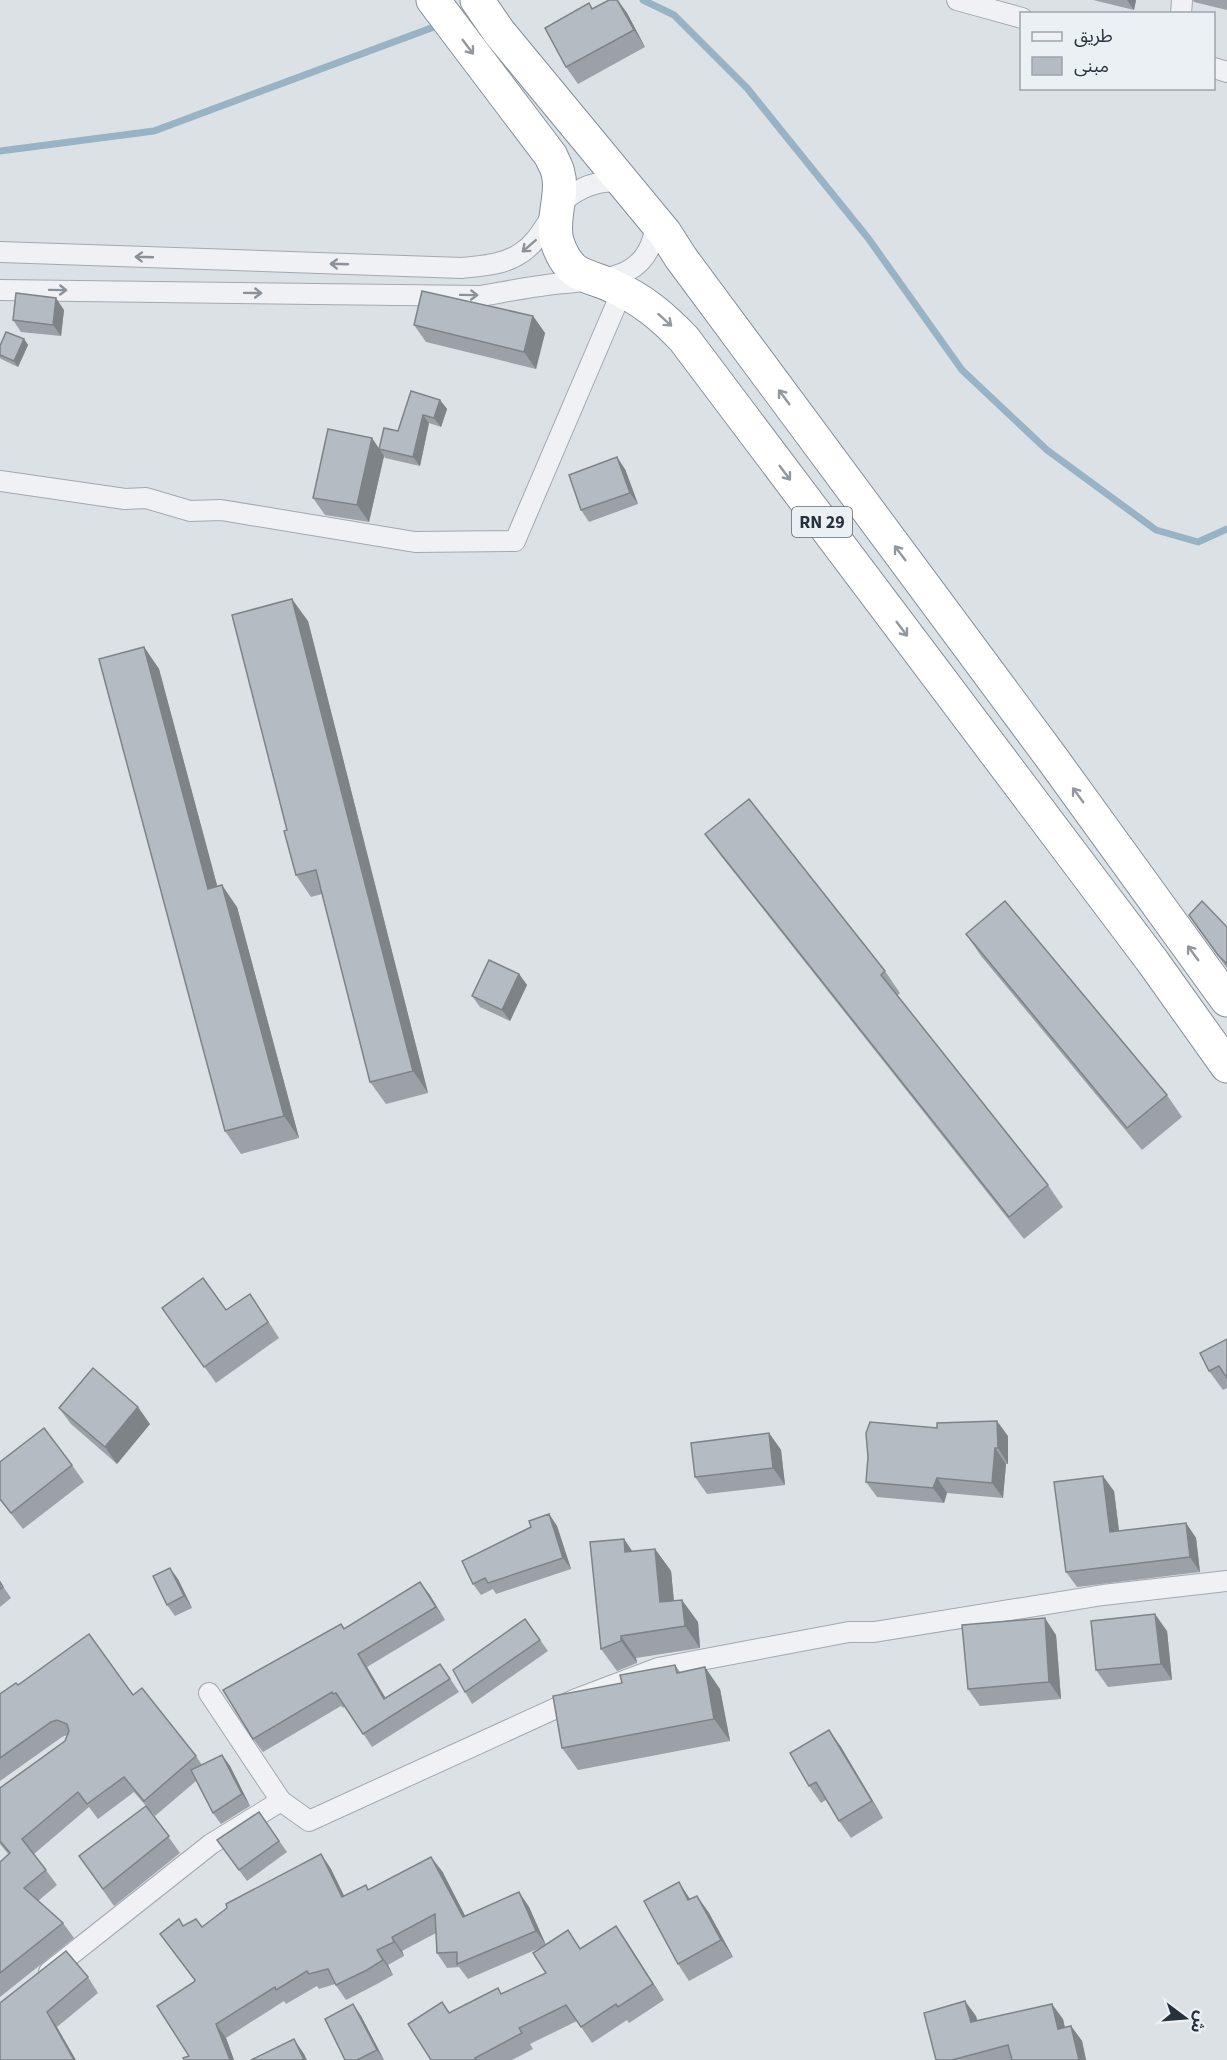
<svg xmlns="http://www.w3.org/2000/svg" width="1227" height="2060" font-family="'Source Sans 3','Noto Sans Arabic',sans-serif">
  <rect width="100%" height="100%" fill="#dce1e6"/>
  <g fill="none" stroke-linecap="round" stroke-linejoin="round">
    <g stroke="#98b3c5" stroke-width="7">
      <path d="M643 0 674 15 747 88 868 238 962 370 1047 450 1156 530 1198 542 1227 529"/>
      <path d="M0 151 154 131 442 24"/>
    </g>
    <defs>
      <g id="street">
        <path d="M957 0 1022 18"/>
        <path d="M1181 14 1182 0"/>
        <path d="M1214 68 1227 72"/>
        <path d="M0 252 462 268C481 266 504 265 521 253 538 242 544 226 556 210 573 188 595 180 622 181"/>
        <path d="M0 290 480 296C504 292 529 287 554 284 602 279 651 283 656 221"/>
        <path d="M0 481 125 499 146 498 190 511 221 510 415 542 515 541 622 291"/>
        <path d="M209 1693 281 1801 309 1821 576 1699 658 1668 849 1632H874L1103 1595 1227 1581"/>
        <path d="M49 1972 211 1844 281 1801"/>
      </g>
      <g id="highway">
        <path d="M433 0 551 156C553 162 557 167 558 173 564 194 551 218 557 241 560 252 567 265 576 271 587 278 603 281 614 287 642 299 663 317 684 339L1153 962 1227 1066"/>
        <path d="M477 0 499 32 665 233 681 258 1051 757 1227 1000"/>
      </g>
    </defs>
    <use href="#street" stroke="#a2a9b0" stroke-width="22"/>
    <use href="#highway" stroke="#84909c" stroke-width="35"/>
    <use href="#street" stroke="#eff1f4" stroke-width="20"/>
    <use href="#highway" stroke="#fff" stroke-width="33"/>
  </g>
  <g fill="#9ba1a7">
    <path d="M609 0H618L627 13 645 47 578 84 566 67 589 3 593 9Z"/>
    <path d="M1093 0H1136L1134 10Z"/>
    <path d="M1193 0H1227V10L1194 2Z"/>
    <path d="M64 310 61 336 21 332 13 320Z"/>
    <path d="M533 316 545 333 536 369 426 342 414 325Z"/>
    <path d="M24 339 28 345 18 367 1 359 0 358V346Z"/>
    <path d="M440 400 447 409 441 427 429 423 420 466 385 458 384 456 369 522 325 515 313 498 372 438 379 449 398 431Z"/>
    <path d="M625 469 638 504 589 522 581 510Z"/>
    <path d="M308 621 428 1093 386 1104 370 1082 322 894 311 897 296 875 287 830Z"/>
    <path d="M144 647 159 669 217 886 237 907 299 1138 241 1154 225 1131Z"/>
    <path d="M705 834 885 971 900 993 897 996 1048 1185 1063 1207 1024 1239 721 856Z"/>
    <path d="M1189 915 1227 927V968L1226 967Z"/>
    <path d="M966 934 1167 1095 1182 1117 1142 1150 981 956Z"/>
    <path d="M519 974 527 985 510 1021 480 1007 472 996Z"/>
    <path d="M162 1308 261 1310 279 1338 216 1383Z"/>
    <path d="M1227 1339V1388L1223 1390 1209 1371Z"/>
    <path d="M59 1408 150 1424 117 1464 71 1424Z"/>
    <path d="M769 1433 781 1450 785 1485 707 1494 695 1477Z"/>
    <path d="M1008 1436V1464H1006L1003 1498 947 1493 944 1503 877 1497 866 1482Z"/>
    <path d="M0 1462 72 1465 84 1482 23 1529 0 1500Z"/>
    <path d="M1114 1491 1119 1531 1186 1523 1196 1538 1200 1572 1077 1587 1066 1572Z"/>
    <path d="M549 1514 557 1526 571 1569 496 1594 493 1589 481 1595 473 1584 531 1527Z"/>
    <path d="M624 1539 632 1551 655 1549 671 1571 674 1601 698 1622 700 1648 636 1658 637 1663 617 1671 601 1649Z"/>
    <path d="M178 1579 192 1608 175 1616 167 1605Z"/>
    <path d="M0 1582 11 1598 0 1607Z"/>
    <path d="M420 1582 445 1620 367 1667 385 1698 449 1677 459 1692 372 1747 345 1706 343 1708 341 1706 263 1752 253 1739 344 1629Z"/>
    <path d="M525 1619 548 1651 472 1704 465 1692Z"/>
    <path d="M1167 1631 1172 1680 1108 1687 1096 1670Z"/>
    <path d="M1056 1635 1061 1699 980 1706 968 1689Z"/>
    <path d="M675 1665 680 1672 720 1689 730 1741 578 1770 562 1748 622 1683Z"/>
    <path d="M18 1685 133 1695 196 1756 202 1765 222 1755 230 1766 250 1806 221 1824 213 1813 196 1781 155 1816 148 1808 180 1853 114 1906 79 1856 146 1806 134 1792 98 1819 89 1807 34 1854 57 1885 38 1901 63 1923 74 1938 0 1997V1862L9 1855 0 1844V1788L65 1741 67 1735 62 1737 0 1781V1694Z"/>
    <path d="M829 1730 841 1747 883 1818 851 1838 839 1821 826 1800 821 1803 809 1786Z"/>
    <path d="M259 1812 287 1852 247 1881 217 1840Z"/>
    <path d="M321 1854 331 1869 344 1896 442 1871 465 1916 519 1892 529 1907 546 1945 581 1949 627 1942 664 2000 629 2023 627 2020 592 2043 577 2021 530 2044 533 2049 512 2060H431L442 2002 450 2013 502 1994 546 1973 542 1947 468 1979 459 1967 447 1968 437 1953 436 1933 402 1951 404 1956 388 1965 393 1975 377 1984 346 2000 335 1984 319 1989 317 1986 286 2004 284 2001 226 2038 234 2060H184L189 2056 195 1981 160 1934 184 1926 202 1927Z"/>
    <path d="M697 1896 709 1913 733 1957 689 1981 678 1964 691 1899Z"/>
    <path d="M88 1977 98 1993 57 2027 0 2003Z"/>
    <path d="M353 2004 361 2016 384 2060H345Z"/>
    <path d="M976 2016 977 2021 1063 2019 1065 2027 1071 2026 1082 2041 1086 2060H936Z"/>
  </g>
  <g fill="#7e8388">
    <path d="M617 0 627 13 645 47 634 30Z"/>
    <path d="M1127 0H1136L1134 10Z"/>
    <path d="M56 298 64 310 61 336 53 325Z"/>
    <path d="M533 316 545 333 536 369 524 352Z"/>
    <path d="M24 339 28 345 18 367 14 361Z"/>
    <path d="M440 400 447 409 441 427 434 418Z"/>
    <path d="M423 415 429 423 420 466 413 457Z"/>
    <path d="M372 438 384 456 369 522 357 505Z"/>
    <path d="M617 457 625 469 638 504 630 493Z"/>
    <path d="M292 599 308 621 428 1093 413 1071Z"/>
    <path d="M144 647 159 669 224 911 208 889Z"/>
    <path d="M222 885 237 907 299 1138 284 1116Z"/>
    <path d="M519 974 527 985 510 1021 502 1010Z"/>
    <path d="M138 1407 150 1424 117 1464 105 1447Z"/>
    <path d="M997 1421 1008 1436V1464L998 1448Z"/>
    <path d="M769 1433 781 1450 785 1485 773 1468Z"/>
    <path d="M995 1448 1006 1464 1003 1498 992 1483Z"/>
    <path d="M1103 1476 1114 1491 1121 1547 1110 1532Z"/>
    <path d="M937 1478 947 1493 944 1503 933 1488Z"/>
    <path d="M549 1514 557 1526 571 1569 563 1558Z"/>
    <path d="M1186 1523 1196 1538 1200 1572 1190 1557Z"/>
    <path d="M624 1539 639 1561 625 1552Z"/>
    <path d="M655 1549 671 1571 676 1624 660 1602Z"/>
    <path d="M170 1568 178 1579 192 1608 184 1596Z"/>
    <path d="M420 1582 430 1595 445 1620 436 1607Z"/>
    <path d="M682 1600 698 1622 700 1648 685 1626Z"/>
    <path d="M1155 1614 1167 1631 1172 1680 1161 1664Z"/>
    <path d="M1045 1618 1056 1635 1061 1699 1049 1682Z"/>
    <path d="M621 1636 636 1658 637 1663 621 1641Z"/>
    <path d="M358 1654 367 1667 394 1712 384 1699Z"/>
    <path d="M705 1667 720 1689 730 1741 714 1719Z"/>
    <path d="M829 1730 841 1747 883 1818 872 1801Z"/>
    <path d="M222 1755 230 1766 250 1806 242 1794Z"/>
    <path d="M321 1854 331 1869 352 1912 342 1897Z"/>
    <path d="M431 1857 442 1871 473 1931 463 1917Z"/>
    <path d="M679 1882 690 1899 688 1900Z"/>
    <path d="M519 1892 529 1907 546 1945 536 1931Z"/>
    <path d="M697 1896 709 1913 733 1957 721 1940Z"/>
    <path d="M616 1926 627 1942 664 2000 653 1984Z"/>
    <path d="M392 1937 402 1951 404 1956 394 1942Z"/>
    <path d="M377 1950 388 1965 393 1975 383 1960Z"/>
    <path d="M965 2001 976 2016 981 2037 971 2022Z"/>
    <path d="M353 2004 361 2016 384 2060 377 2050Z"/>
    <path d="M1052 2004 1063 2019 1068 2044 1058 2029Z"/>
    <path d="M47 2012 57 2027 76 2060H74Z"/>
    <path d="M216 2024 226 2038 234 2060H230Z"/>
    <path d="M1071 2026 1082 2041 1086 2060H1079Z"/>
    <path d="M294 2039 304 2054 307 2060H304Z"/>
  </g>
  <g fill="#b4bbc2" stroke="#7e8388" stroke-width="1.5">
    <path d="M609 0H617L634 30 566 67 545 28 589 3 592 9Z"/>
    <path d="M422 291 533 316 524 352 414 325Z"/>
    <path d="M16 293 56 298 53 325 13 320Z"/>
    <path d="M6 332 24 339 14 361 0 355V346Z"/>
    <path d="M411 391 440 400 434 418 423 415 413 457 379 449 384 428 398 431Z"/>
    <path d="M328 429 372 438 357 505 313 498Z"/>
    <path d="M617 457 630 493 581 510 569 475Z"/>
    <path d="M292 599 413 1071 370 1082 316 870 296 875 284 831 287 830 232 615Z"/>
    <path d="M144 647 208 889 222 885 284 1116 225 1131 99 659Z"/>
    <path d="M749 799 885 971 881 975 1048 1185 1009 1217 705 834Z"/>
    <path d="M1005 901 1167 1095 1127 1128 966 934Z"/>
    <path d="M1202 901 1227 927V964L1218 955 1189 915Z"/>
    <path d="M489 960 519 974 502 1010 472 996Z"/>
    <path d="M203 1278 226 1310 250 1294 268 1322 204 1367 162 1308Z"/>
    <path d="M1227 1339V1378L1219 1366 1209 1371 1200 1353Z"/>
    <path d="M93 1368 138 1407 105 1447 59 1408Z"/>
    <path d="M997 1421 998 1448H995L992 1483 937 1478 933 1488 866 1482 868 1457 866 1433 870 1422 937 1428V1423Z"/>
    <path d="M44 1428 72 1465 11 1513 0 1499V1462Z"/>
    <path d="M769 1433 773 1468 695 1477 691 1443Z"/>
    <path d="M1103 1476 1110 1532 1186 1523 1190 1557 1066 1572 1054 1482Z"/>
    <path d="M549 1514 563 1558 488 1583 485 1578 473 1584 462 1561 531 1527 529 1521Z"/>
    <path d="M624 1539 625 1552 655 1549 660 1602 682 1600 685 1626 621 1636V1641L601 1649 590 1542Z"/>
    <path d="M170 1568 184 1596 167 1605 153 1576Z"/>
    <path d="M0 1582 3 1587 0 1589Z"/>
    <path d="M420 1582 436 1607 358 1654 384 1699 440 1664 450 1679 363 1734 336 1693 333 1694 332 1692 253 1739 223 1690 341 1624 344 1629Z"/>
    <path d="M1155 1614 1161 1664 1096 1670 1091 1621Z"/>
    <path d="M1045 1618 1049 1682 968 1689 962 1625Z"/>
    <path d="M525 1619 540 1640 465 1692 453 1670Z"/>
    <path d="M89 1634 133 1695 142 1688 196 1756 144 1801 124 1777 87 1804 78 1792 22 1839 46 1870 24 1888 63 1923 0 1973V1862L10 1853 0 1841V1788L65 1741 69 1731 67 1724 57 1720 51 1722 0 1758V1694L16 1683 18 1685Z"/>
    <path d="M675 1665 677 1673 705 1667 714 1719 562 1748 553 1696 622 1683 620 1675Z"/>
    <path d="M829 1730 872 1801 839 1821 816 1782 809 1786 790 1753Z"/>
    <path d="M222 1755 242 1794 213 1813 191 1770Z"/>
    <path d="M146 1806 169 1836 103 1889 79 1856Z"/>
    <path d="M259 1812 279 1841 239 1870 217 1840Z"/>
    <path d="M321 1854 342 1897 366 1885 368 1890 431 1857 463 1917 519 1892 536 1931 457 1964V1952L437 1953 435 1914 392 1937 394 1942 377 1950 383 1960 367 1970 336 1985 328 1969 309 1974 307 1971 276 1990 275 1987 216 2024 230 2060H184L183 2058 189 2056 157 2006 194 1982 195 1980 160 1934 179 1919 183 1926 196 1919 202 1927 227 1908 226 1904Z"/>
    <path d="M679 1882 688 1900 697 1896 721 1940 678 1964 644 1901Z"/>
    <path d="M616 1926 653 1984 618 2007 616 2004 581 2027 566 2005 519 2028 522 2033 475 2058 477 2060H431L408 2024 442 2002 449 2013 498 1988 501 1994 546 1973 533 1953 568 1930 580 1949Z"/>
    <path d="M66 1951 88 1977 47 2012 74 2060H0V2003Z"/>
    <path d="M965 2001 971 2022 1052 2004 1058 2029 1071 2026 1079 2060H1012L1008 2045 952 2060H936L924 2013Z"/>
    <path d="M353 2004 377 2050 357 2060H345L325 2019Z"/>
    <path d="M294 2039 304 2060H251Z"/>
  </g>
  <defs><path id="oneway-shaft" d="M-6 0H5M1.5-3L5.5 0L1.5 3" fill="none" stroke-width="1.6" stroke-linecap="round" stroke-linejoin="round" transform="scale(1.5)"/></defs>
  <g stroke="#93989e">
    <use href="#oneway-shaft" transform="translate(468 47) rotate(53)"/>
    <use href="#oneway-shaft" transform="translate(665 320) rotate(42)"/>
    <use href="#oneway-shaft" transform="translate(784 397) rotate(-127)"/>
    <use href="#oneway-shaft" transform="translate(785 473) rotate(53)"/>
    <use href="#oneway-shaft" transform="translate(900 553) rotate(-127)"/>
    <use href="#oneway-shaft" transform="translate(902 629) rotate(53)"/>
    <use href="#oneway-shaft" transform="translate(1078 795) rotate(-126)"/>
    <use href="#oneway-shaft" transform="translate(1193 953) rotate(-126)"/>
  </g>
  <g stroke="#8b9198">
    <use href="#oneway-shaft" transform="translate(529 246) rotate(139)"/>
    <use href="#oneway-shaft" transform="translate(144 257) rotate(-178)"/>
    <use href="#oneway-shaft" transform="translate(339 264) rotate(-178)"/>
    <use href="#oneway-shaft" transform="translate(58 290) rotate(1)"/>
    <use href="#oneway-shaft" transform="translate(253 293) rotate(1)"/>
    <use href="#oneway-shaft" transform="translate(469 295) rotate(1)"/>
  </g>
  <g text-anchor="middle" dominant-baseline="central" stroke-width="4.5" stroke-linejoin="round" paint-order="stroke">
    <rect fill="#ebf0f4" stroke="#626a73" stroke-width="1.5" x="792" y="507" width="60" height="30" rx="4.5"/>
    <g font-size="18" font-weight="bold" fill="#27313c">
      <text x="822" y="522">RN 29</text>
    </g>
  </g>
  <rect x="1020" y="12" width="195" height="78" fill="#ebf0f4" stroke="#9da4aa" stroke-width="1.5"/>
  <rect x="1032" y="32" width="30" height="9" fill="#eff1f4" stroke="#9da4aa" stroke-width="1.5"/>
  <text x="1074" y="42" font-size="18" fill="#27313c">طريق</text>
  <rect x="1032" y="57" width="30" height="18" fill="#b4bbc2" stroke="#9da4aa" stroke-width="1.5"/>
  <text x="1074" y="72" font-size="18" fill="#27313c">مبنى</text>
  <g transform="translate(1185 2018) rotate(106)" stroke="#ebf0f4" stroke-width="4.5" paint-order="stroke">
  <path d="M0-4.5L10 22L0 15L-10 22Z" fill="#27313c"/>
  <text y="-9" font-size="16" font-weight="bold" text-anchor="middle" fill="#27313c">ش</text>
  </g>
</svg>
